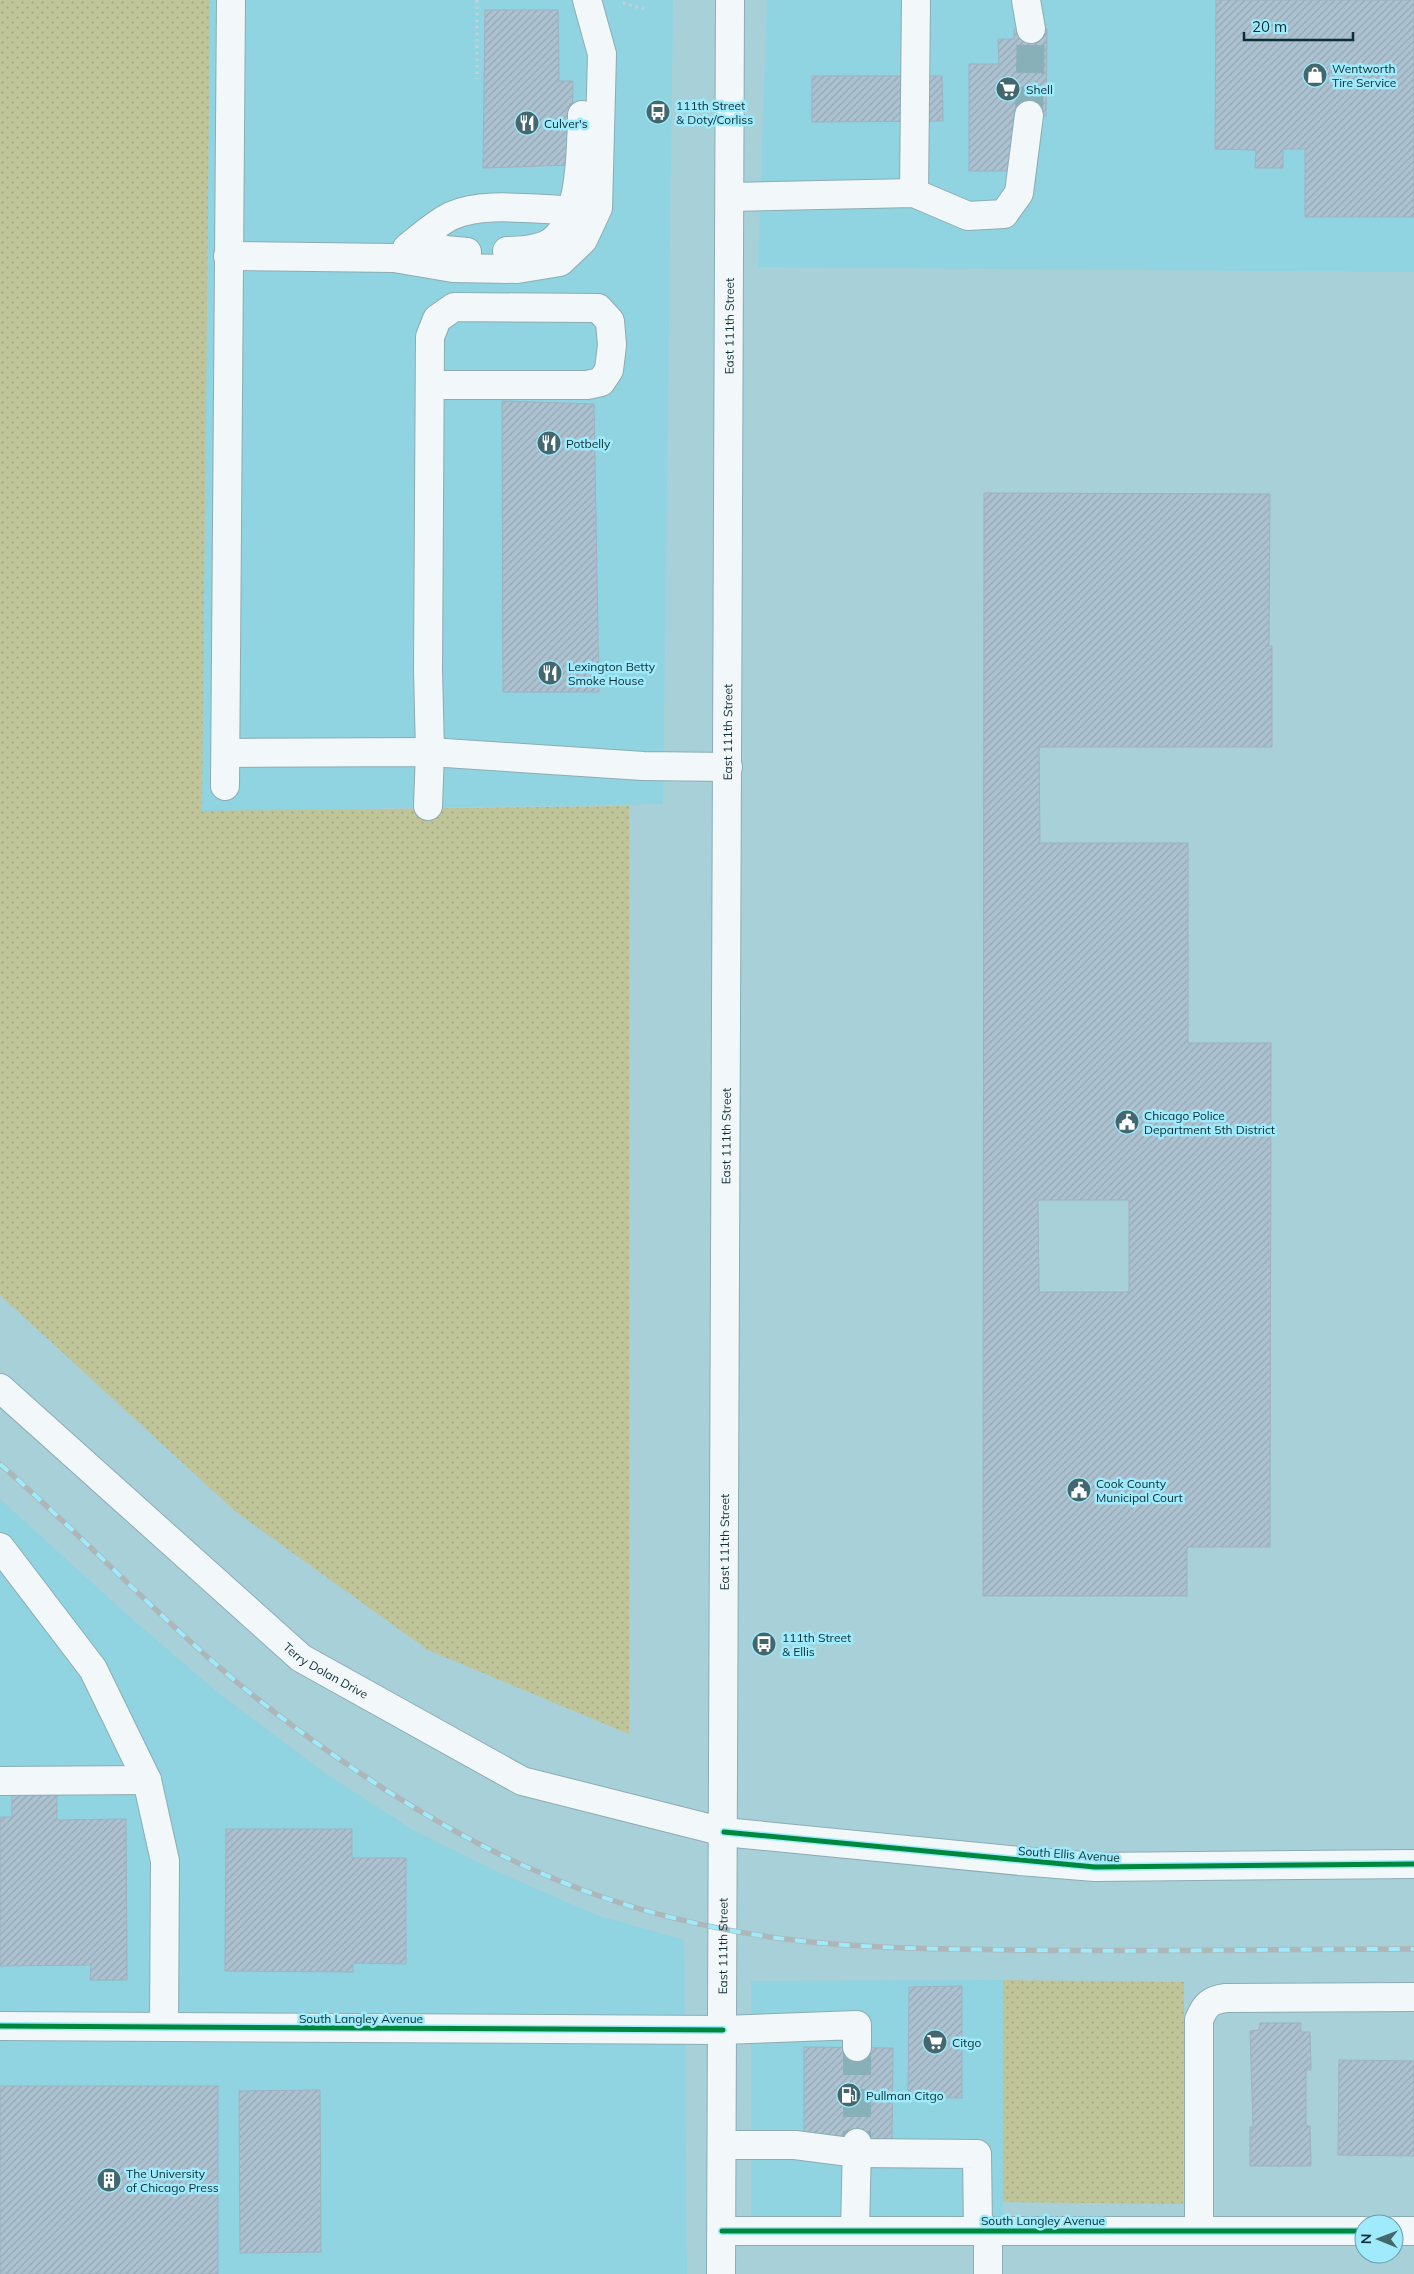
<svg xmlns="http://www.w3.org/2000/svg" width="1414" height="2274" font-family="Mulish,sans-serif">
  <defs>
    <pattern id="grass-dots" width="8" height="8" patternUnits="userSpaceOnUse" patternTransform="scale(1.25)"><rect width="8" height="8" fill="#bfc499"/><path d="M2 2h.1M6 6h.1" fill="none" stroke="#a3a984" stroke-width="1.8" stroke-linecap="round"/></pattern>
    <pattern id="building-hatch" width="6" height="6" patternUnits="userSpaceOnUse" patternTransform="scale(1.25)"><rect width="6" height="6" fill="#adc2d1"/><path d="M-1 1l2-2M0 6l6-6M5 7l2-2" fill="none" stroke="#94a7b4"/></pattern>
  </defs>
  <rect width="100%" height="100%" fill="#a7d0d9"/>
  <g fill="#90d3e1">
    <path d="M210 0H673L663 804 202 811Z"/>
    <path d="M767 0H1414V272L758 267Z"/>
    <path d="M0 1499 123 1611 222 1696 326 1774 416 1832 507 1876 596 1915 684 1940 687 2274H0Z"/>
    <path d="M1003 1980V2235H751V1981Z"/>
  </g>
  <g fill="url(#grass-dots)">
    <path d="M0 0H210L202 811 629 806V1734L428 1650 236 1512 0 1295Z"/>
    <path d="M1003 1980 1184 1982 1183 2204 1003 2202Z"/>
  </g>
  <g fill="url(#building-hatch)" stroke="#9db2c0" fill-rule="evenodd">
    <path d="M1216 0H1414V217H1305V149H1283V168H1255L1256 150 1215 149Z"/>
    <path d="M485 10H558L559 81H573L571 165 483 168Z"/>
    <path d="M1014 29H1047L1046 116 1014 115 1012 171H969V64H999L998 39H1014Z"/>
    <path d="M812 76H942L943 121 812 122Z"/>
    <path d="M502 401 594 404 599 692H503Z"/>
    <path d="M984 493 1270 494 1269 646H1272V747H1039L1040 843H1188V1043H1271L1270 1547H1187V1596H983ZM1038 1200H1129V1292H1039Z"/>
    <path d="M12 1790H57V1820L126 1819 127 1980H90L91 1965 0 1966V1817H12Z"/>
    <path d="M226 1829H352V1858H406V1964L353 1963V1972L225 1971Z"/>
    <path d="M962 1986V2098L908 2097 909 1987Z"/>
    <path d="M1260 2023H1301V2032H1310L1311 2070H1306V2126H1310L1311 2166H1250V2127H1253L1250 2031 1259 2030Z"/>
    <path d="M804 2047 893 2048 892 2143 804 2142Z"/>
    <path d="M1339 2060 1414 2061V2156L1338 2155Z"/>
    <rect x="0" y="2086" width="218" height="188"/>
    <path d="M320 2090 321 2252 240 2253 239 2091Z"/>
  </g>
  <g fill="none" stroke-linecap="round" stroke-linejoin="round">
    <g stroke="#88b0b8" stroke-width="28" stroke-dasharray="28 14" stroke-linecap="butt">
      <path d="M1029 115 1031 29"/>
      <path d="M857 2047V2143"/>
    </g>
    <defs>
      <g id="minor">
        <path d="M1026 0 1031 29"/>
        <path d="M914 193 916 0"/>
        <path d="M730 197 914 193 968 216 1004 214 1019 193 1029 115"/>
        <path d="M418 240 445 250 467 252"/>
        <path d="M407 248C421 237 435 224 451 216 484 201 535 210 571 210"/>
        <path d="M507 251C520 251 534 250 546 245 582 228 581 149 582 115"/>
        <path d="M228 256 394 258 453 268 517 269 560 262 583 240 598 208 602 54 587 0"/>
        <path d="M226 753 430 752 643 766 728 767"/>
        <path d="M225 786 231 0"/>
        <path d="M428 806 430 752 428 670 430 337 437 319 454 307 598 308 610 321 612 345 609 370 601 382 587 385H431"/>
        <path id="s1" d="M0 1388 301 1658 522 1781 724 1832 1020 1861 1095 1867 1414 1864"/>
        <path d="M0 1547 93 1669 147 1780 165 1861 164 2027"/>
        <path d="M0 1781 147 1780"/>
        <path d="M0 2026 723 2030 857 2025V2047"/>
        <path d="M722 2145H795L857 2153 977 2154 978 2230"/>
        <path d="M988 2230V2274"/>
        <path d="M1199 2230V2020C1205 2005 1210 2000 1226 1998L1414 1997"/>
        <path d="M722 2231H1364"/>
        <path d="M855 2231 857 2143"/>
        <path d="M1394 2231H1414"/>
      </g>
      <g id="major">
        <path id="s2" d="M721 2274 730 0"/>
      </g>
    </defs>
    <use href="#minor" stroke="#8cacb4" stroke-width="30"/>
    <use href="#major" stroke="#8cacb4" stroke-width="30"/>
    <g stroke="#c4d2d5" stroke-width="3" stroke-dasharray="2.5 4" stroke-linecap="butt">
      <path d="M477 0V79"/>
      <path d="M623 3 644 9"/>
    </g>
    <use href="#minor" stroke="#f2f8f9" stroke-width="28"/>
    <use href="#major" stroke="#f2f8f9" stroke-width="28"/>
    <defs>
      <path id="rail" d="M0 1464C99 1550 187 1649 293 1726 388 1796 489 1858 602 1897 661 1917 723 1931 785 1939 863 1949 943 1949 1021 1950 1152 1952 1283 1949 1414 1949"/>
    </defs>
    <use href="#rail" stroke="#adb7ba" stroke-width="5.5"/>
    <use href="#rail" stroke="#9febfb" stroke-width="4" stroke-dasharray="11" stroke-linecap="butt"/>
    <defs>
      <g id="cycleway">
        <path d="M724 1832 1095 1867 1414 1864"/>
        <path d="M0 2026 723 2030"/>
        <path d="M722 2231H1364"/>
      </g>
    </defs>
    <use href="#cycleway" stroke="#9febfb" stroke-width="8"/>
    <use href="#cycleway" stroke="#00873e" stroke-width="5"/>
  </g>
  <defs>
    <symbol id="shop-disc" viewBox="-11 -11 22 22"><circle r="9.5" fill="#44676e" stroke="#9febfb"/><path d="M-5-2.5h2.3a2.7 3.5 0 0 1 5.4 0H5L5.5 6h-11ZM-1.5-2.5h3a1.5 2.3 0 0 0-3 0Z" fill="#fff"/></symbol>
    <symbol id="supermarket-disc" viewBox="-11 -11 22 22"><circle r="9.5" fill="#44676e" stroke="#9febfb"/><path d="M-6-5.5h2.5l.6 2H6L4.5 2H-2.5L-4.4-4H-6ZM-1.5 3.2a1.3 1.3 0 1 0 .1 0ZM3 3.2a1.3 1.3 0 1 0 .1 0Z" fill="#fff"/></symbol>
    <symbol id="bus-disc" viewBox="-11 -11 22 22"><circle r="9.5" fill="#44676e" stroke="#9febfb"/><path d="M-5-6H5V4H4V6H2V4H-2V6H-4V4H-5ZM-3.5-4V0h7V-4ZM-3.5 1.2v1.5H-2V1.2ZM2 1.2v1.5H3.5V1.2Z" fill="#fff"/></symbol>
    <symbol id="restaurant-disc" viewBox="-11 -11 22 22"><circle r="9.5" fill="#44676e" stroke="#9febfb"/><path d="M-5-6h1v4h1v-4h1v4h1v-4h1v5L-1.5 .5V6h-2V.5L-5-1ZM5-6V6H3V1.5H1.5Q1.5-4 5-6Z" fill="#fff"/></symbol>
    <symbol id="civic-disc" viewBox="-11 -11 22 22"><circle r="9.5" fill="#44676e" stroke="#9febfb"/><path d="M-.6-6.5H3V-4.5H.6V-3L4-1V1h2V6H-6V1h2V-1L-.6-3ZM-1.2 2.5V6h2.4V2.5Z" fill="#fff"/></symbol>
    <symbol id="fuel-disc" viewBox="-11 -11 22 22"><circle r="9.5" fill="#44676e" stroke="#9febfb"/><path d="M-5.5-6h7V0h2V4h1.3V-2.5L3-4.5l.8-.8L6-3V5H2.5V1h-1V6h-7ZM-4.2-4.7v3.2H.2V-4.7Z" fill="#fff"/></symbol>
    <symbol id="building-disc" viewBox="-11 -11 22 22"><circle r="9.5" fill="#44676e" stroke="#9febfb"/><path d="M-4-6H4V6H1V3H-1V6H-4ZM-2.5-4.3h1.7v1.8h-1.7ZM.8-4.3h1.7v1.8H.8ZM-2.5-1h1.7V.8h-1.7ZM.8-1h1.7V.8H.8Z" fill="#fff"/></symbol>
  </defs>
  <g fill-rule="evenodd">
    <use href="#shop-disc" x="1301" y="61" width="28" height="28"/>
    <use href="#supermarket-disc" x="994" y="75" width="28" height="28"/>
    <use href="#bus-disc" x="644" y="98" width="28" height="28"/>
    <use href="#restaurant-disc" x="513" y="109" width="28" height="28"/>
    <use href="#restaurant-disc" x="535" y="429" width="28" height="28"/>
    <use href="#restaurant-disc" x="536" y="659" width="28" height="28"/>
    <use href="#civic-disc" x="1113" y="1108" width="28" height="28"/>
    <use href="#civic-disc" x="1065" y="1476" width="28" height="28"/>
    <use href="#bus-disc" x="750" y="1630" width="28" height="28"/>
    <use href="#supermarket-disc" x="921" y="2028" width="28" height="28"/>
    <use href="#fuel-disc" x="835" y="2081" width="28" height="28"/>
    <use href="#building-disc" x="95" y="2166" width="28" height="28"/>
  </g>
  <g text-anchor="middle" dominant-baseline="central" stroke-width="5" stroke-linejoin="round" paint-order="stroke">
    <g font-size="12" fill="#0e2e35" stroke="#9febfb" text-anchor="start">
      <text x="1332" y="68">Wentworth<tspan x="1332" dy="14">Tire Service</tspan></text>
      <text x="1026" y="89">Shell</text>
      <text x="676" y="105">111th Street<tspan x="676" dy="14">&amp; Doty/Corliss</tspan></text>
      <text x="544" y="123">Culver's</text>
      <text x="566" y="443">Potbelly</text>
      <text x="568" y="666">Lexington Betty<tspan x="568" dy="14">Smoke House</tspan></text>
      <text x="1144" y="1115">Chicago Police<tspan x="1144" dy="14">Department 5th District</tspan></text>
      <text x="1096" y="1483">Cook County<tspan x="1096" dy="14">Municipal Court</tspan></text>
      <text x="782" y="1637">111th Street<tspan x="782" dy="14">&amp; Ellis</tspan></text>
      <text x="952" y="2042">Citgo</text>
      <text x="866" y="2095">Pullman Citgo</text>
      <text x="126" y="2173">The University<tspan x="126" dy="14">of Chicago Press</tspan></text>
    </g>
    <g font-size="12" fill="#0e2e35" stroke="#9febfb">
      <text stroke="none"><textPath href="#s2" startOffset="1948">East 111th Street</textPath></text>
      <text stroke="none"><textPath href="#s2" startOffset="1542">East 111th Street</textPath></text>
      <text stroke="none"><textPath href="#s2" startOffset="1138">East 111th Street</textPath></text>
      <text stroke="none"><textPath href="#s2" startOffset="732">East 111th Street</textPath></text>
      <text stroke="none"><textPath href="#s1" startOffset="432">Terry Dolan Drive</textPath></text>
      <text transform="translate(1069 1854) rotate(4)">South Ellis Avenue</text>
      <text stroke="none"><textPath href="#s2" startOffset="328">East 111th Street</textPath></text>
      <text x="361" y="2018">South Langley Avenue</text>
      <text x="1043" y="2220">South Langley Avenue</text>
    </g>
  </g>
  <g transform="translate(1379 2239) rotate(271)"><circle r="24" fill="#9febfb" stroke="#659fac"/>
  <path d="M0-4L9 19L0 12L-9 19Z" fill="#44676e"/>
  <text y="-8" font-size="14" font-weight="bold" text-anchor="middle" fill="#0e2e35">N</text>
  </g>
  <path d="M1244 32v8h109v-8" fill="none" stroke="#0e2e35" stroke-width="2.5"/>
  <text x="1252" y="32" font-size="15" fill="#0e2e35" stroke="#9febfb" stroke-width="4" paint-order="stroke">20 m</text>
</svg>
